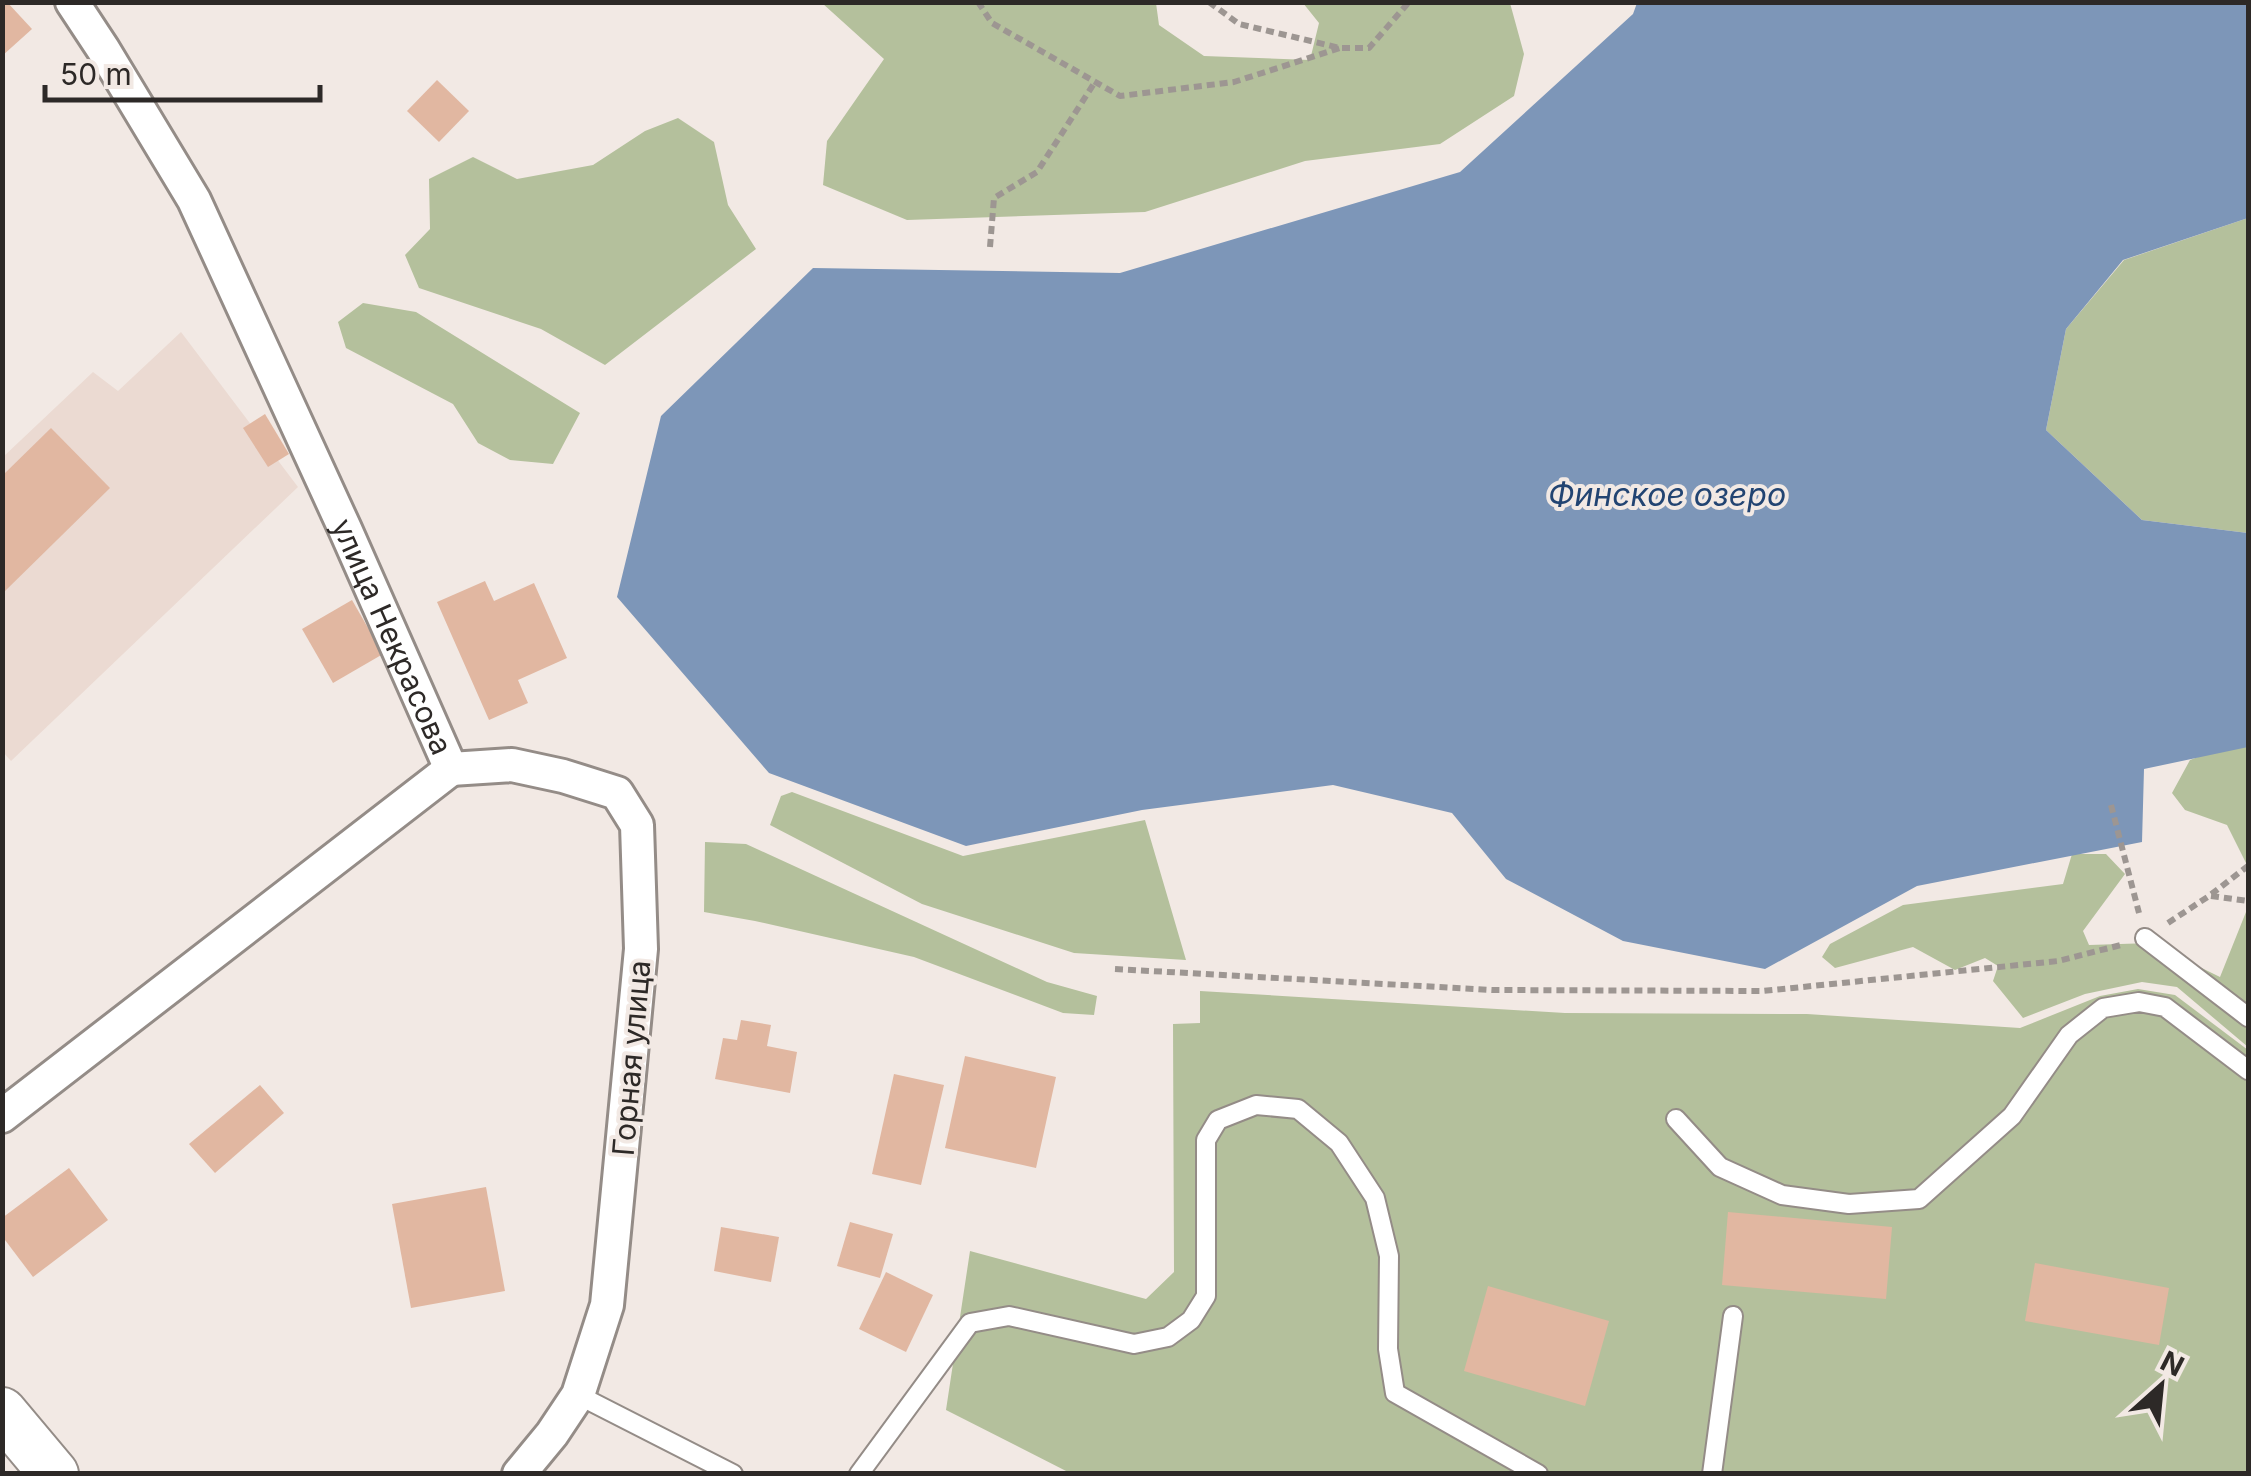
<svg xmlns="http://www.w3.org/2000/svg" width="2251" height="1476" font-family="Inter,sans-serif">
  <rect width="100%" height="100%" fill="#f2e9e4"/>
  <path fill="#ebdad2" d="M181 332 298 487 11 761 3 752V457L93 372 118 391Z"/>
  <g fill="#b4c09c">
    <path d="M822 3H1156L1159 25 1204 56 1310 60 1319 23 1303 3H1510L1524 54 1514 96 1440 144 1305 161 1145 212 907 220 823 185 827 141 884 59Z"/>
    <path d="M678 118 714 142 728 205 756 249 605 365 541 329 419 288 405 255 430 229 429 179 473 157 517 179 593 165 645 131Z"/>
    <path d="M2248 218V533L2142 520 2046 430 2066 329 2124 260Z"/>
    <path d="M363 303 416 312 580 413 553 464 510 460 478 443 453 404 346 348 338 322Z"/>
    <path d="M2248 738V867L2227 825 2185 810 2172 793 2190 760Z"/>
    <path d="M792 792 963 856 1145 820 1186 960 1074 953 922 904 770 825 781 796Z"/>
    <path d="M705 842 746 844 1047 982 1097 996 1094 1015 1063 1013 914 957 755 921 704 912Z"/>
    <path d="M2072 854H2106L2125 874 2083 931 2089 945 2151 943 2220 977 2246 912H2248V1047L2177 987 2142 982 2085 994 2023 1018 1993 981 1998 966 1985 958 1955 970 1913 947 1835 968 1822 957 1830 944 1903 905 2063 884Z"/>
    <path d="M2138 989 2175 995 2248 1050V1473H1070L946 1410 970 1251 1146 1299 1174 1272 1173 1024 1200 1023V991L1565 1013 1807 1014 2020 1028 2100 996Z"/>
  </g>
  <path fill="#7d96b8" d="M1637 3H2248V218L2123 260 2066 329 2046 430 2142 520 2248 533V747L2144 769 2142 842 1917 886 1765 969 1623 941 1506 879 1452 813 1333 785 1142 810 966 846 769 773 617 597 661 416 813 268 1120 273 1460 172 1633 14Z"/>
  <g fill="#e1b7a1">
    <path d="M2 2H7L32 29 2 56Z"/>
    <path d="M437 80 469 111 439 142 407 111Z"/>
    <path d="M265 414 289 454 268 467 243 428Z"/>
    <path d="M51 428 110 488 2 594V476Z"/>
    <path d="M485 581 494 601 534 583 567 658 518 680 528 703 489 720 437 602Z"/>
    <path d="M352 600 383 654 333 683 302 629Z"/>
    <path d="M741 1020 771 1025 767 1046 797 1052 790 1093 715 1079 723 1038 737 1040Z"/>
    <path d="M965 1056 1056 1077 1036 1168 945 1148Z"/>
    <path d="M894 1074 944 1085 921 1185 872 1174Z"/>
    <path d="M260 1085 284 1113 215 1173 189 1144Z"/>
    <path d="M69 1168 108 1220 33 1277 2 1236V1218Z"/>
    <path d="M486 1187 505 1291 411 1308 392 1204Z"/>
    <path d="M1728 1212 1892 1227 1886 1299 1722 1285Z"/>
    <path d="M850 1222 893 1234 880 1278 837 1266Z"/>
    <path d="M721 1227 779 1237 771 1282 714 1271Z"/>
    <path d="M2035 1263 2169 1288 2159 1345 2025 1321Z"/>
    <path d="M886 1272 933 1295 906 1352 859 1329Z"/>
    <path d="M1488 1286 1609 1321 1585 1406 1464 1371Z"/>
  </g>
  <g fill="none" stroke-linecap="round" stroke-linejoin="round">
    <defs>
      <g id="lane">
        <path d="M2145 938 2248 1017"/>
        <path d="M1676 1119 1720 1167 1782 1195 1849 1204 1919 1199 2012 1116 2069 1035 2103 1008 2139 1002 2165 1007 2248 1070"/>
        <path d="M578 1395 733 1474"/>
        <path d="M859 1474 970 1323 1009 1316 1134 1344 1168 1337 1191 1320 1206 1296V1140L1218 1120 1256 1105 1298 1109 1339 1143 1375 1198 1389 1256 1388 1349 1395 1393 1538 1474"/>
        <path d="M1712 1474 1733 1316"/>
      </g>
      <g id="street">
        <path id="s1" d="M72 2 103 49 194 200 345 529 451 769"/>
        <path d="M451 769 512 765 563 776 617 793 637 825 641 949 607 1305 578 1395 552 1434 519 1474"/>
        <path d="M2 1116 451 769"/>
      </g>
      <path id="secondary" d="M2 1412 54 1474"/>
    </defs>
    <use href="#lane" stroke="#948c87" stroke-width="22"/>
    <use href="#street" stroke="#948c87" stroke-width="38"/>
    <use href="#secondary" stroke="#948c87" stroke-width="52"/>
    <g stroke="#9d9692" stroke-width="6" stroke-dasharray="8 5" stroke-linecap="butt">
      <path d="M978 2 992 23 1120 96 1234 82 1340 48"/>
      <path d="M1209 2 1239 24 1340 48H1369L1409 2"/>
      <path d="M990 247 994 198 1037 172 1095 82"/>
      <path d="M2111 805 2139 913"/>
      <path d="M2211 896 2248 901"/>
      <path d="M2168 923 2209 896 2248 866"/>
      <path d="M1115 969 1492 990 1763 991 2058 961 2121 945"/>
    </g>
    <use href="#lane" stroke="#fff" stroke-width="18"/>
    <use href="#street" stroke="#fff" stroke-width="32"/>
    <use href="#secondary" stroke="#fff" stroke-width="48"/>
  </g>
  <g text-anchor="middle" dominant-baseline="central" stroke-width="8" stroke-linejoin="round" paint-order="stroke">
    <g font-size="30" fill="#2d2927" stroke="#f2e9e4">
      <text stroke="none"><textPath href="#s1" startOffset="712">улица Некрасова</textPath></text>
      <text transform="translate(631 1058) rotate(-85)">Горная улица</text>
    </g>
    <g font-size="32" font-style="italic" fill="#224472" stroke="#f2e9e4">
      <text x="1667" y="494">Финское озеро</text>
    </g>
  </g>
  <rect width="2251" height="1476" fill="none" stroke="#2d2927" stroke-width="10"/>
  <g transform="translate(2161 1386) rotate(27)" stroke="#f2e9e4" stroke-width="8" paint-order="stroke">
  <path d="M0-8L18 38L0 25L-18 38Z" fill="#2d2927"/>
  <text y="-15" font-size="28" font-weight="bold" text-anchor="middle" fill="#2d2927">N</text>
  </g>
  <path d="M45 85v15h275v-15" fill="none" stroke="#2d2927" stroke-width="5"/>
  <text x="60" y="85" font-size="30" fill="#2d2927" stroke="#f2e9e4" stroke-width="8" paint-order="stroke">50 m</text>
</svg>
